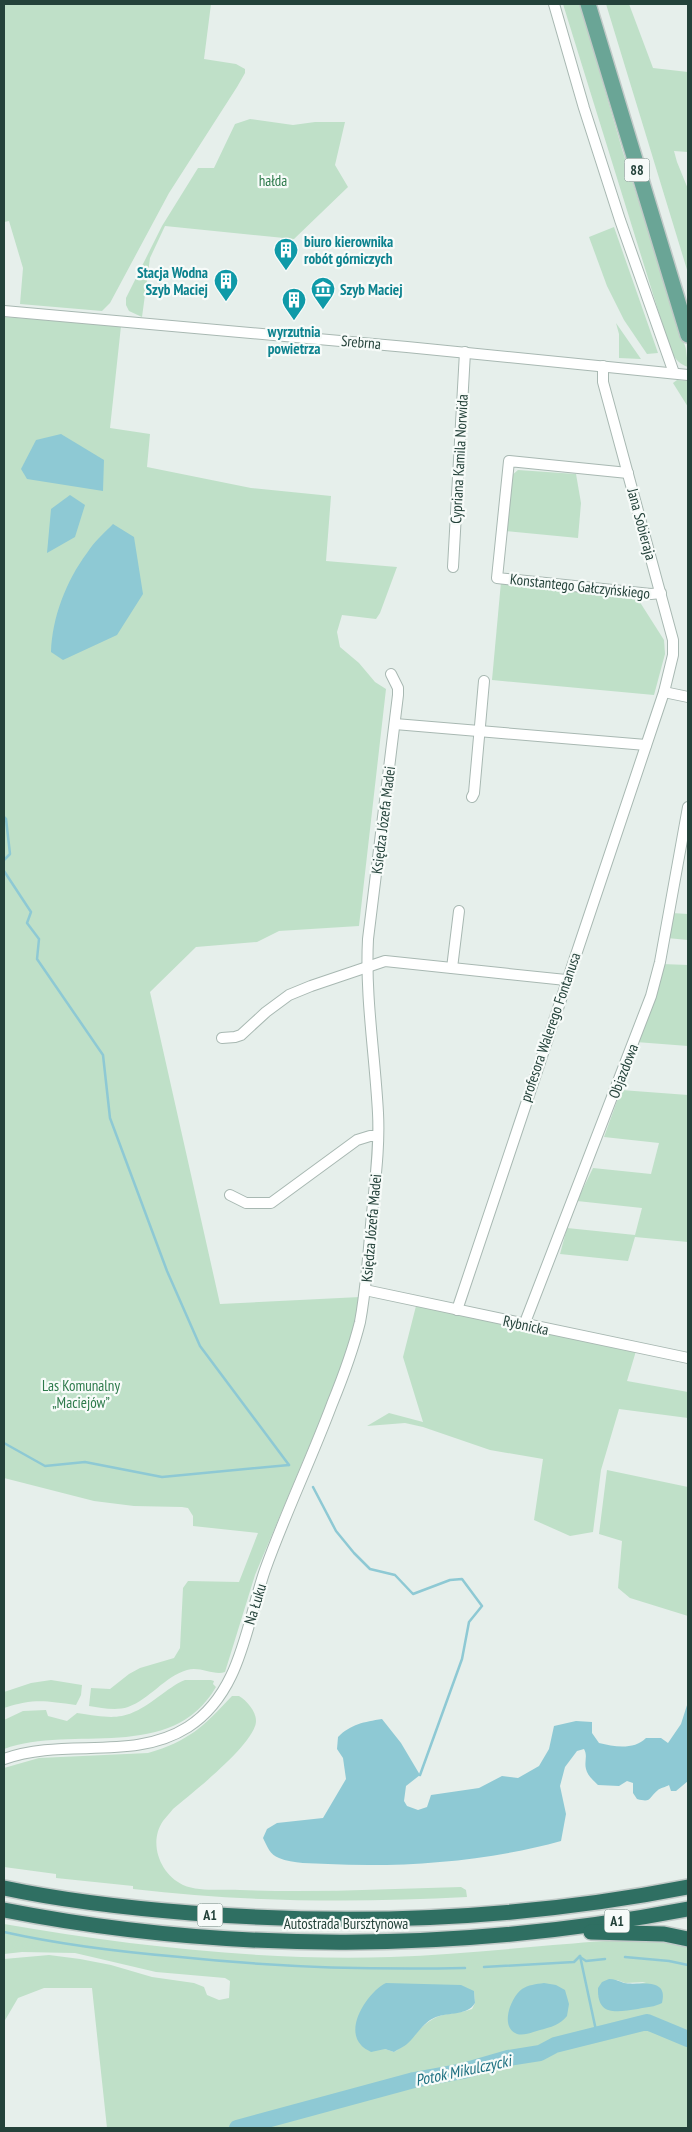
<svg xmlns="http://www.w3.org/2000/svg" width="692" height="2132" font-family="'PT Sans Narrow',sans-serif">
  <rect width="100%" height="100%" fill="#e6efeb"/>
  <g fill="#bfe0c8" fill-rule="evenodd">
    <path d="M4 4H211L204 59 236 64 245 69V73L237 87 169 193 110 303 102 311 20 304 23 268 9 221 4 222Z"/>
    <path d="M563 4H580L622 149 686 349 688 367C673 362 671 350 666 336Z"/>
    <path d="M606 4H629L653 68 688 72V152L674 151 677 162 688 189V273Z"/>
    <path d="M250 119 293 125 315 122H345L335 165 348 187 294 239 165 226 150 258 142 317 129 311 126 305V298L162 226 198 168H214L235 124Z"/>
    <path d="M614 227 658 353 647 354 624 320 607 286 589 237Z"/>
    <path d="M4 317 121 326 110 428 150 434 147 467 251 488 331 496 326 561 397 567 380 613 376 619 342 615 337 632 340 647 359 663 375 682 386 689 359 926 279 931 257 942 196 947 150 992 220 1304 360 1297 351 1347 255 1575 225 1672C214 1676 200 1666 187 1670 164 1677 150 1699 128 1707 116 1711 102 1708 89 1706L91 1688 110 1689 129 1674 140 1668 174 1658 180 1648 183 1588 188 1581 239 1582 258 1533 193 1526V1516L188 1508 182 1507 134 1506 94 1501 4 1478Z"/>
    <path d="M616 323 641 359 619 358V334Z"/>
    <path d="M677 380 688 381V407L673 383Z"/>
    <path d="M518 470 576 474 581 503 578 538 505 531 511 476Z"/>
    <path d="M501 582 636 596 664 640 665 654 654 695 492 680Z"/>
    <path d="M672 913 688 914V940L667 938Z"/>
    <path d="M662 964 688 965V1046L636 1042Z"/>
    <path d="M621 1090 688 1095V1242L635 1237 628 1261 560 1254 567 1228 635 1235 642 1208 577 1201 593 1168 651 1174 659 1143 604 1137Z"/>
    <path d="M416 1306 636 1351 627 1381 688 1392V1418L619 1409 601 1470 593 1532 570 1536 534 1520 543 1459 490 1450 423 1427 405 1423 367 1426 389 1413 423 1422 403 1357Z"/>
    <path d="M607 1470 688 1487V1616L630 1598 618 1588 622 1541 599 1534Z"/>
    <path d="M51 1680 82 1685 81 1695 76 1705C46 1701 34 1698 4 1708V1692L31 1683Z"/>
    <path d="M185 1680H211L214 1681 213 1684 216 1687C171 1764 73 1724 4 1749V1720L23 1711 46 1710 48 1716 67 1721 77 1713C116 1719 126 1721 158 1697 168 1690 175 1684 185 1680Z"/>
    <path d="M232 1696H239C247 1701 256 1711 256 1721 256 1743 191 1794 173 1809 170 1813 166 1817 163 1821 148 1843 160 1874 183 1885 199 1892 223 1889 240 1890 314 1893 387 1889 461 1887L466 1890 467 1897C355 1903 244 1902 133 1889V1886L56 1878V1874L4 1867V1768L39 1758 148 1753C189 1741 203 1727 232 1696Z"/>
    <path d="M4 1924C132 1946 261 1961 391 1957 445 1955 499 1950 553 1945 603 1941 638 1936 688 1946V2128H107L92 1988H44L18 1998 4 2022V1959L49 1955 80 1959 111 1965 152 1977 194 1983 204 1987 207 1995 219 2000 229 1998 230 1981 225 1978 156 1972 75 1953 22 1952 4 1954ZM617 1980 625 1983 646 1982 598 1996ZM474 1991 475 2003 472 2009C460 2014 444 2012 433 2019 417 2028 410 2043 394 2052L385 2049Z"/>
  </g>
  <g fill="#8ec9d4">
    <path d="M61 434 104 460 103 491 27 479 21 469 36 440Z"/>
    <path d="M70 495 85 505 75 537 47 553 51 509Z"/>
    <path d="M113 524 134 537 143 594 117 635 63 660 51 652C52 618 66 581 87 553 94 542 104 533 113 524Z"/>
    <path d="M688 1702V1781L676 1791H671L669 1785C666 1787 660 1788 658 1790 648 1798 652 1803 637 1799L633 1793V1783L627 1781 619 1786 598 1785C594 1781 587 1775 586 1769 584 1761 588 1756 584 1749L577 1751 565 1767 560 1786 566 1814 561 1841C489 1861 403 1868 328 1864 312 1863 293 1864 279 1858 270 1855 267 1846 263 1838L267 1829 277 1823 323 1818 346 1779 343 1758 337 1749 338 1737C351 1724 364 1722 382 1719L401 1743 420 1775 406 1786 404 1801 407 1806 418 1810 427 1807 431 1795 479 1788 502 1776 518 1778 539 1766 549 1749 554 1726 576 1721 592 1722V1733L599 1743C615 1747 634 1750 646 1738H661L668 1743 681 1724Z"/>
    <path d="M609 1979C614 1979 619 1981 624 1983 638 1986 669 1976 662 2003 655 2007 646 2007 638 2009 617 2012 597 2017 598 1988L602 1982Z"/>
    <path d="M386 1983 461 1985 474 1991 475 2003C467 2016 449 2012 436 2017 423 2022 417 2035 407 2044 404 2047 398 2049 394 2052L385 2049 371 2052C368 2050 363 2048 361 2045 344 2027 369 1991 386 1983Z"/>
    <path d="M544 1983 556 1985 565 1990 569 2004 567 2016C560 2025 551 2027 540 2030 533 2032 524 2036 517 2034 499 2027 511 1997 522 1989 528 1985 536 1984 544 1983Z"/>
  </g>
  <g fill="none" stroke-linecap="round" stroke-linejoin="round">
    <g stroke="#8ec9d4" stroke-width="2.5">
      <path d="M4 817 6 819 10 854 4 860"/>
      <path d="M4 871 31 912 27 923 39 939 37 959 103 1055 110 1118 167 1271 200 1346 289 1465"/>
      <path d="M4 1443 45 1466 85 1462 162 1477 289 1465"/>
      <path d="M313 1487 336 1531 354 1553 370 1569 395 1575 413 1594 450 1580 462 1579 482 1606 469 1622 462 1659 420 1775"/>
      <path d="M4 1932C62 1945 121 1952 180 1957 275 1967 370 1970 465 1968"/>
      <path d="M580 1956 597 2035"/>
      <path d="M580 1957 586 1961 605 1959"/>
      <path d="M625 1957 669 1961 688 1965"/>
      <path d="M484 1967 574 1962 580 1956"/>
    </g>
    <path stroke="#8ec9d4" stroke-width="16" d="M237 2128 414 2080 463 2071 508 2058 540 2053 555 2045 647 2022 688 2039"/>
    <defs>
      <g id="minor">
        <path d="M554 4 584 108 620 220 674 373"/>
        <path d="M4 311 407 347 688 375"/>
        <path d="M628 473 509 461 497 578 651 594 661 593"/>
        <path d="M453 567 465 352"/>
        <path d="M664 692 688 697"/>
        <path d="M395 724 646 745"/>
        <path d="M472 797 474 793 484 681"/>
        <path d="M452 968 459 911"/>
        <path d="M222 1038 235 1037 241 1035 266 1012 289 995 311 986 385 961 566 980"/>
        <path d="M230 1195 246 1203H271L357 1140 370 1136H378"/>
        <path d="M365 1290 688 1358"/>
        <path d="M457 1310 664 692 673 655V640L603 382V366"/>
        <path d="M524 1325 651 996 660 962 688 807"/>
        <path d="M4 1759C64 1737 133 1762 188 1727 241 1693 246 1625 265 1570 285 1514 311 1460 332 1404 343 1377 353 1350 360 1322 366 1290 368 1257 371 1225 374 1188 380 1150 378 1113 375 1055 365 997 368 939L398 695V688L391 674"/>
      </g>
      <path id="primary" d="M588 4 688 335"/>
      <g id="motorway">
        <path d="M4 1888C65 1901 128 1908 191 1913 357 1926 525 1919 688 1887"/>
        <path d="M4 1910C228 1954 464 1952 688 1909"/>
        <path d="M591 1932 664 1934 688 1939"/>
      </g>
    </defs>
    <use href="#minor" stroke="#a8b8b2" stroke-width="12"/>
    <use href="#primary" stroke="#c2cac8" stroke-width="18"/>
    <use href="#motorway" stroke="#c2cac8" stroke-width="18"/>
    <use href="#minor" stroke="#fff" stroke-width="10"/>
    <use href="#primary" stroke="#6aa596" stroke-width="15"/>
    <use href="#motorway" stroke="#2f6f62" stroke-width="15"/>
  </g>
  <defs>
    <symbol id="building-pin" viewBox="-11 -11 22 30"><path d="M0 17L-7.5 6A9.5 9.5 0 1 1 7.5 6Z" fill="#0f9aa8" stroke="#f7fbf9"/><path d="M-4-6H4V6H1V3H-1V6H-4ZM-2.5-4.3h1.7v1.8h-1.7ZM.8-4.3h1.7v1.8H.8ZM-2.5-1h1.7V.8h-1.7ZM.8-1h1.7V.8H.8Z" fill="#fff"/></symbol>
    <symbol id="museum-pin" viewBox="-11 -11 22 30"><path d="M0 17L-7.5 6A9.5 9.5 0 1 1 7.5 6Z" fill="#0f9aa8" stroke="#f7fbf9"/><path d="M0-6L6-3V-2H-6V-3ZM-5-1h2V3h-2ZM-1-1h2V3h-2ZM3-1h2V3H3ZM-6 4H6V6H-6Z" fill="#fff"/></symbol>
  </defs>
  <g fill-rule="evenodd">
    <use href="#building-pin" x="272" y="236" width="28" height="38"/>
    <use href="#building-pin" x="212" y="267" width="28" height="38"/>
    <use href="#museum-pin" x="309" y="275" width="28" height="38"/>
    <use href="#building-pin" x="280" y="286" width="28" height="38"/>
  </g>
  <g text-anchor="middle" dominant-baseline="central" stroke-width="4.5" stroke-linejoin="round" paint-order="stroke">
    <g fill="#f7fbf9" stroke="#637a73" stroke-width="1">
      <rect x="624.5" y="158.5" width="25" height="23" rx="4"/>
      <rect x="197.5" y="1903.5" width="25" height="23" rx="4"/>
      <rect x="604.5" y="1909.5" width="25" height="23" rx="4"/>
    </g>
    <g font-size="14" font-weight="bold" fill="#24423a">
      <text x="637" y="170">88</text>
      <text x="210" y="1915">A1</text>
      <text x="617" y="1921">A1</text>
    </g>
    <g font-size="15" fill="#2d7a4b" stroke="#f7fbf9">
      <text x="273" y="180">hałda</text>
      <text x="81" y="1385">Las Komunalny<tspan x="81" dy="17">„Maciejów”</tspan></text>
    </g>
    <g font-size="15" font-weight="bold" fill="#0d838f" stroke="#f7fbf9" text-anchor="start">
      <text x="304" y="241">biuro kierownika<tspan x="304" dy="17">robót górniczych</tspan></text>
      <text x="208" y="272" text-anchor="end">Stacja Wodna<tspan x="208" dy="17">Szyb Maciej</tspan></text>
      <text x="340" y="289">Szyb Maciej</text>
      <text x="294" y="331" text-anchor="middle">wyrzutnia<tspan x="294" dy="17">powietrza</tspan></text>
    </g>
    <g font-size="15" fill="#24423a" stroke="#f7fbf9">
      <text transform="translate(361 342) rotate(5)">Srebrna</text>
      <text transform="translate(459 459) rotate(-87)">Cypriana Kamila Norwida</text>
      <text transform="translate(642 524) rotate(75)">Jana Sobieraja</text>
      <text transform="translate(580 586) rotate(6)">Konstantego Gałczyńskiego</text>
      <text transform="translate(383 820) rotate(-83)">Księdza Józefa Madei</text>
      <text transform="translate(550 1027) rotate(-71)">profesora Walerego Fontanusa</text>
      <text transform="translate(623 1071) rotate(-69)">Objazdowa</text>
      <text transform="translate(371 1228) rotate(-85)">Księdza Józefa Madei</text>
      <text transform="translate(526 1325) rotate(12)">Rybnicka</text>
      <text transform="translate(255 1604) rotate(-73)">Na Łuku</text>
      <text x="346" y="1923">Autostrada Bursztynowa</text>
    </g>
    <g font-size="16" font-style="italic" fill="#1c6f80" stroke="#f7fbf9">
      <text transform="translate(463 2070) rotate(-12)">Potok Mikulczycki</text>
    </g>
  </g>
  <rect width="692" height="2132" fill="none" stroke="#24423a" stroke-width="10"/>
</svg>
